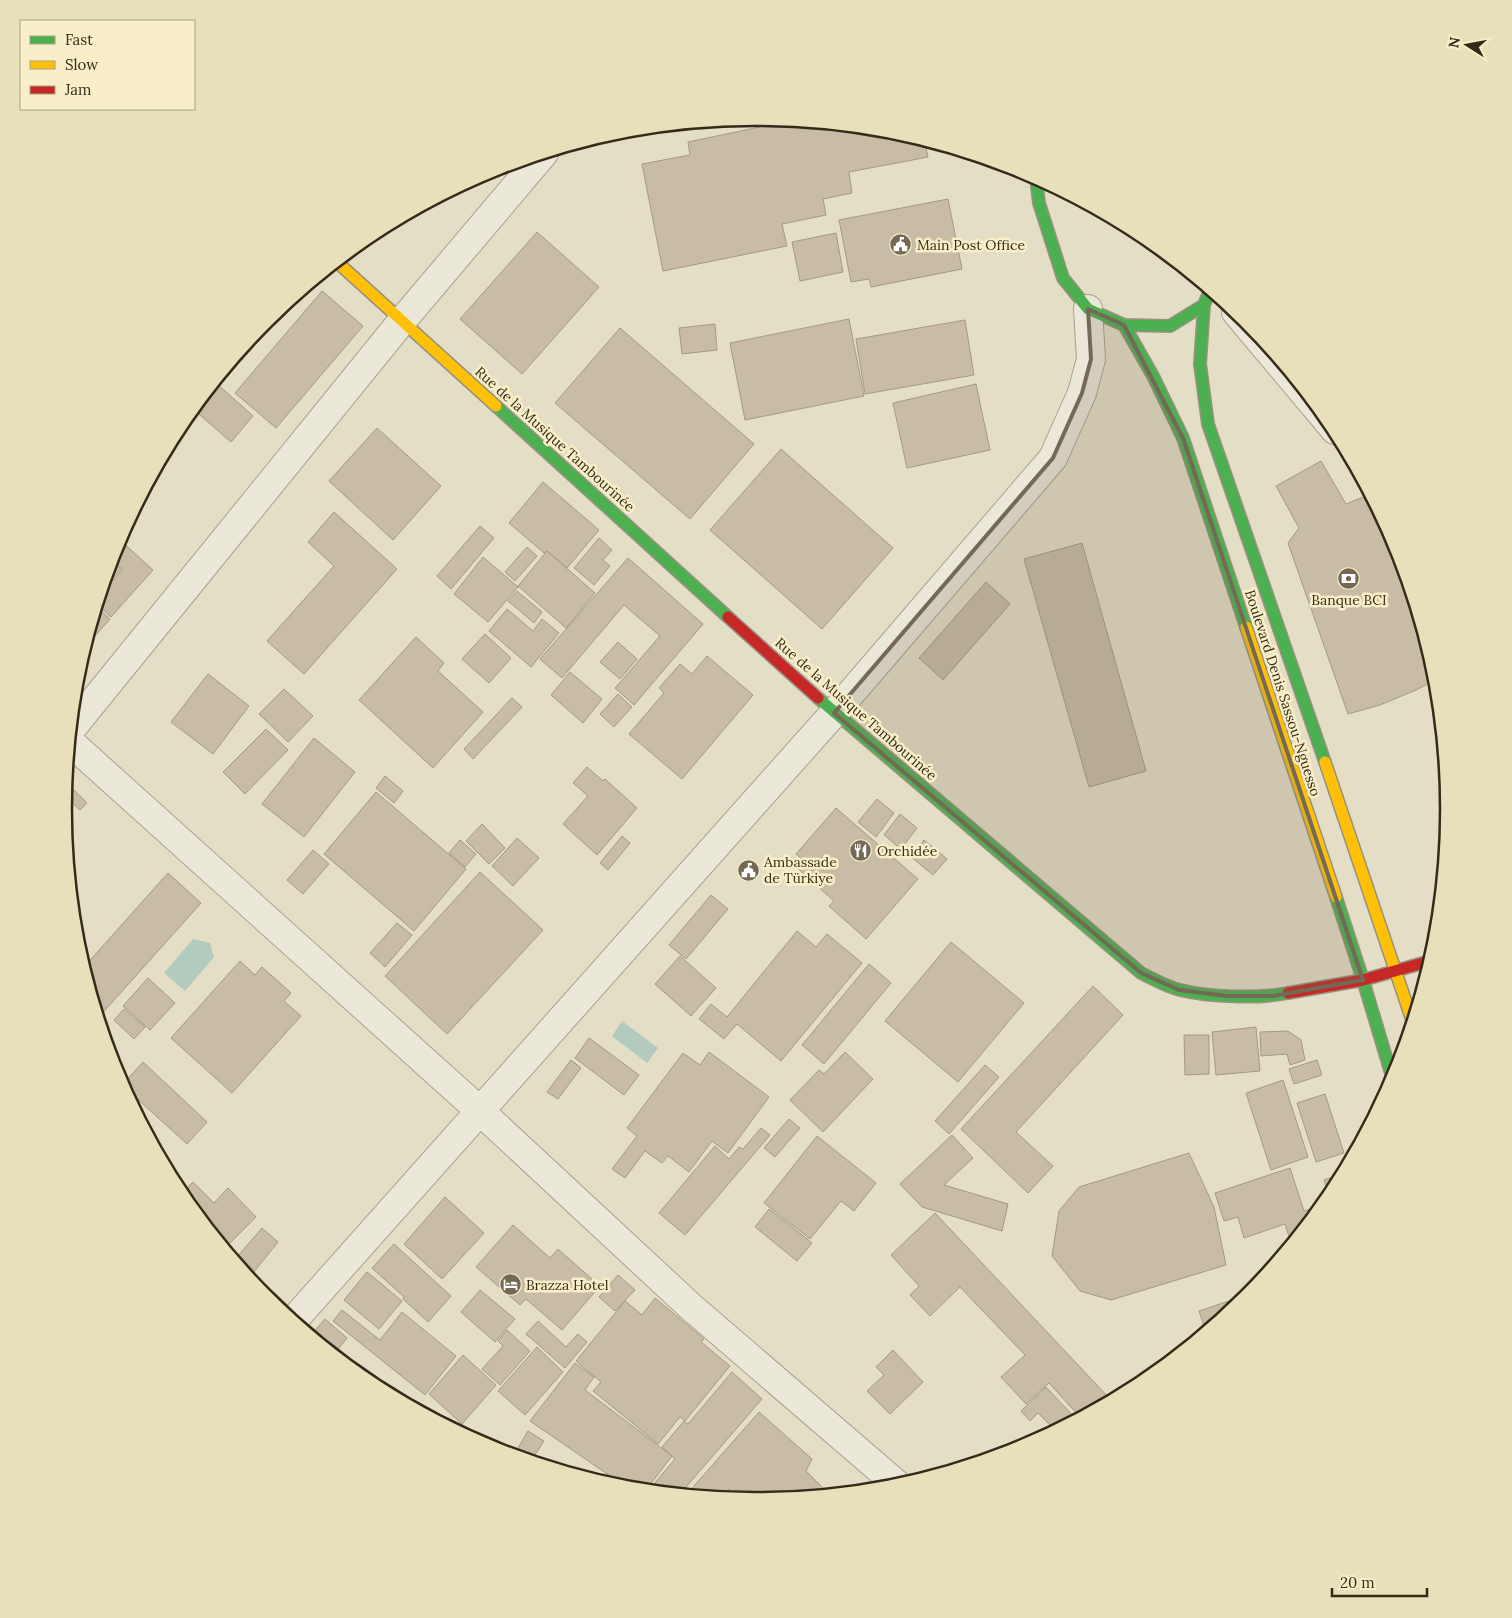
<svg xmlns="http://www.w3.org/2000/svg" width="1512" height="1618" font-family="Lora,serif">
  <rect width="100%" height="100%" fill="#e5dec6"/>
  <g fill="#b3cabe">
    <path d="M193 939 210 943 214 957 185 991 164 973Z"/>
    <path d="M622 1021 658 1048 647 1063 612 1036Z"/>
  </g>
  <g fill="#c9bca7" stroke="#a49986">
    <path d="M793 120 808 122 810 129 835 125 891 130 924 140 928 157 849 172 852 193 823 199 826 215 782 224 787 246 663 271 642 164 690 155 688 142Z"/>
    <path d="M948 199 962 269 871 287 869 279 851 282 839 220Z"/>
    <path d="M537 232 599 287 522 374 460 319Z"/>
    <path d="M836 233 843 272 800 281 792 242Z"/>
    <path d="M322 291 363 326 276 428 235 393Z"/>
    <path d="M849 319 864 396 745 420 730 343Z"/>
    <path d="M965 320 974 375 865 394 856 339Z"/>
    <path d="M715 324 717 350 682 354 679 328Z"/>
    <path d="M620 328 754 444 690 519 555 403Z"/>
    <path d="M215 382 253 416 231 442 193 409Z"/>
    <path d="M976 384 990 450 907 468 893 403Z"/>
    <path d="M377 428 441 486 393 540 329 481Z"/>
    <path d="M781 449 893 548 822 629 710 530Z"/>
    <path d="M1321 461 1346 504 1363 497 1385 525 1396 544 1435 674 1436 680 1416 690 1380 705 1348 714 1288 543 1299 528 1276 486Z"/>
    <path d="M543 482 599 530 567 568 547 551 544 553 509 523Z"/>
    <path d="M334 512 397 569 304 674 267 641 334 566 308 542Z"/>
    <path d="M480 526 494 538 451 589 437 576Z"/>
    <path d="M599 538 612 550 603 560 610 566 594 585 574 568Z"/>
    <path d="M119 539 153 570 111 617 98 605 102 592 123 569 112 559Z"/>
    <path d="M1082 543 1146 771 1089 787 1024 559Z"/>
    <path d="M527 547 537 556 515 581 505 572Z"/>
    <path d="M547 551 595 593 566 628 518 586Z"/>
    <path d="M483 557 518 587 488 622 454 594Z"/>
    <path d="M628 558 703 624 634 705 615 688 660 636 624 605 562 678 540 659Z"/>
    <path d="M111 560 121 569 102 590Z"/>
    <path d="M986 582 1010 604 943 680 919 658Z"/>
    <path d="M517 591 542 612 534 623 508 601Z"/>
    <path d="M507 609 533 631 542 619 559 633 531 667 489 631Z"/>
    <path d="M100 610 110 619 95 636 90 631 95 615Z"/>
    <path d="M485 634 511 658 489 683 462 659Z"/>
    <path d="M416 637 444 663 438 671 483 712 433 768 359 700Z"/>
    <path d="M618 642 637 659 620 679 600 662Z"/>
    <path d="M707 656 753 695 682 779 629 734 664 693 659 688 680 664 692 674Z"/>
    <path d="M570 672 602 699 583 723 551 695Z"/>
    <path d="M208 674 249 706 213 754 171 722Z"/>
    <path d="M284 689 313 716 288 742 259 714Z"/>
    <path d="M618 694 632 707 614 727 600 714Z"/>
    <path d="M512 698 522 707 473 759 464 749Z"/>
    <path d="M266 729 288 750 245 794 223 772Z"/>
    <path d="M314 738 355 772 304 837 262 804Z"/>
    <path d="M587 767 603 781 605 779 637 808 597 855 563 824 588 796 573 783Z"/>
    <path d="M385 776 403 791 394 803 376 788Z"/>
    <path d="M72 788 87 803 80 810 65 796Z"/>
    <path d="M376 792 466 869 414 931 324 854Z"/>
    <path d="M877 799 894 813 876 837 858 822Z"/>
    <path d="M836 808 918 879 866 939 829 906 834 901 798 869 804 861 796 854Z"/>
    <path d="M900 814 917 828 901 849 884 835Z"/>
    <path d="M482 824 505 848 489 864 466 841Z"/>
    <path d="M622 836 630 843 608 870 600 863Z"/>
    <path d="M517 838 539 858 513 886 492 866Z"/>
    <path d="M460 840 476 854 465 867 449 853Z"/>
    <path d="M924 840 947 859 933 875 911 857Z"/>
    <path d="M313 850 329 864 303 894 287 880Z"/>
    <path d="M480 872 543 930 447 1034 385 976Z"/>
    <path d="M168 873 201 903 99 1017 84 967Z"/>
    <path d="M711 895 728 909 686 959 669 945Z"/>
    <path d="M397 923 412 935 385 967 370 953Z"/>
    <path d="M797 931 816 947 827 934 862 963 781 1061 737 1024 724 1039 699 1019 711 1004 727 1017Z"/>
    <path d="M951 942 1024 1003 958 1082 885 1021Z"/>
    <path d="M680 956 716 988 691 1016 655 984Z"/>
    <path d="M240 961 255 975 262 967 291 993 284 1001 301 1016 232 1093 171 1038Z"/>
    <path d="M869 964 891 983 824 1064 802 1045Z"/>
    <path d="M148 978 175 1003 150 1030 123 1006Z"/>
    <path d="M1093 986 1123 1015 1016 1132 1053 1166 1028 1193 961 1129Z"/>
    <path d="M124 1009 145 1027 134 1039 114 1020Z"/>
    <path d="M1256 1027 1260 1071 1216 1075 1212 1032Z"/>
    <path d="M1288 1031 1301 1040 1305 1060 1290 1065 1287 1054 1261 1056 1260 1032Z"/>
    <path d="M1184 1035H1209V1074L1185 1075Z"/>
    <path d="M589 1038 639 1075 624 1095 575 1058Z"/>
    <path d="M709 1052 769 1097 728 1153 712 1141 689 1172 668 1156 662 1163 645 1151 625 1178 612 1169 637 1136 627 1128 683 1053 700 1065Z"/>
    <path d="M845 1052 873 1079 823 1132 790 1100 819 1070 824 1074Z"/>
    <path d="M571 1060 581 1068 558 1099 547 1092Z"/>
    <path d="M1317 1060 1322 1075 1294 1084 1289 1069Z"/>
    <path d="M143 1062 207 1122 187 1144 122 1085Z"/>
    <path d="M985 1065 999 1077 949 1134 935 1121Z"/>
    <path d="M1283 1080 1308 1157 1271 1170 1246 1093Z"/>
    <path d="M1325 1094 1344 1153 1316 1162 1297 1103Z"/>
    <path d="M132 1103 146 1116 141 1120Z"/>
    <path d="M789 1119 800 1128 775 1157 764 1148Z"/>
    <path d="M761 1128 770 1135 685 1235 659 1213 715 1146 729 1159 739 1147 743 1149Z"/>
    <path d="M952 1135 973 1158 944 1185 1008 1204 1002 1231 922 1207 900 1184Z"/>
    <path d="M817 1136 876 1183 854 1211 841 1201 810 1239 764 1203Z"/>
    <path d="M1189 1153 1214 1207 1226 1265 1111 1300 1080 1291 1052 1256 1059 1211 1079 1187Z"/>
    <path d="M1290 1168 1304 1211 1322 1205 1291 1243 1285 1224 1244 1238 1238 1217 1224 1221 1215 1193Z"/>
    <path d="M1341 1174V1176L1330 1196 1324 1180Z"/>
    <path d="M193 1182 214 1203 228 1188 256 1217 225 1248 181 1194Z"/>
    <path d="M445 1197 484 1233 442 1279 404 1244Z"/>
    <path d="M769 1209 812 1243 797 1261 755 1227Z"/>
    <path d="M935 1213 1111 1400 1080 1417 1049 1383 1026 1404 1001 1377 1025 1355 960 1287 930 1316 910 1295 919 1286 891 1255Z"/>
    <path d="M513 1225 550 1258 558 1249 600 1286 562 1330 526 1299 520 1305 476 1267Z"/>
    <path d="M262 1228 278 1242 253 1273 236 1258Z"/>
    <path d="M394 1244 451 1296 428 1322 403 1299 404 1297 372 1268Z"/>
    <path d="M367 1272 402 1301 379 1329 344 1300Z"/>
    <path d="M618 1275 635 1290 615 1311 599 1297Z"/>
    <path d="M1264 1276 1254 1288 1251 1280Z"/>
    <path d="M480 1290 515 1319 495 1342 461 1312Z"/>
    <path d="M655 1298 704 1339 701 1342 730 1366 685 1421 680 1417 658 1444 593 1391 601 1382 576 1361 625 1301 642 1315Z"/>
    <path d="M1238 1298 1240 1303 1206 1331 1199 1311Z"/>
    <path d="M342 1310 380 1340 402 1312 456 1356 425 1395 333 1321Z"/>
    <path d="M325 1319 347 1338 334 1354 311 1335Z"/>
    <path d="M538 1321 566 1347 578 1334 587 1342 565 1368 526 1334Z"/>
    <path d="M507 1330 530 1351 500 1385 482 1369 503 1346 498 1341Z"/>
    <path d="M537 1347 563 1372 525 1415 498 1391Z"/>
    <path d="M893 1350 923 1382 890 1414 867 1391 884 1375 876 1367Z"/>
    <path d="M463 1355 496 1385 462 1424 429 1394Z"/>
    <path d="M575 1363 594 1377 585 1390 672 1456 646 1490 629 1489 530 1421Z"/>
    <path d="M359 1364 399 1399 371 1384 354 1370Z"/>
    <path d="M732 1372 762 1399 680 1494 648 1491 675 1459 662 1447 684 1421 688 1424Z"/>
    <path d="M1046 1387 1076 1419 1055 1430 1038 1413 1030 1421 1021 1411Z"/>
    <path d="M759 1412 812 1459 806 1471 825 1490 821 1495 756 1501 740 1500 729 1489 722 1498 687 1494Z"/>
    <path d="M528 1431 544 1441 531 1461 524 1458 515 1453Z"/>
  </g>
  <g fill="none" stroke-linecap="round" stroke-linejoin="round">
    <defs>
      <g id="street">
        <path d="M1236 312 1335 430"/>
        <path d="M72 728 402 321 544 153"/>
        <path d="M70 742 480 1111 691 1307 899 1486"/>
        <path d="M293 1321 834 713 1053 458 1082 393 1091 359 1088 309"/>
      </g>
      <g id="fast">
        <path d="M1036 178 1039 203 1063 278 1088 309 1124 325 1170 326 1204 305 1209 292"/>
        <path d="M1204 305 1200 364 1208 424 1325 762"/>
        <path d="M1124 325 1153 376 1183 438 1246 627"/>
        <path d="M496 406 728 617"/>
        <path d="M818 698 1141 973C1153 979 1167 987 1180 990 1209 997 1258 999 1288 993"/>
        <path d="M1336 897 1363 980 1393 1080"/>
      </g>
      <g id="slow">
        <path d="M337 262 496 406"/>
        <path d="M1246 627 1336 897"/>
        <path d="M1325 762 1412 1020"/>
      </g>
      <g id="jam">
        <path d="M728 617 818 698"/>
        <path d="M1288 993 1363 980 1430 961"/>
      </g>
    </defs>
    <use href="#street" stroke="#a8a290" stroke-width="30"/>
    <use href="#fast" stroke="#999180" stroke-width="14"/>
    <use href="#slow" stroke="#999180" stroke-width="14"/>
    <use href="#jam" stroke="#999180" stroke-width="14"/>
    <use href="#street" stroke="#ebe7d9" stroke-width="28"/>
    <use href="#fast" stroke="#4caf50" stroke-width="11"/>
    <use href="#slow" stroke="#ffc107" stroke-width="11"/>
    <use href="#jam" stroke="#c62828" stroke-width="11"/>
  </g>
  <path fill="#736956" fill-opacity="0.2" stroke="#736956" stroke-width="4" stroke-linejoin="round" d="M1088 309 1124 325 1183 438 1363 980 1273 996H1227L1179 990 1141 973 834 713 1053 458 1082 393 1091 359Z"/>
  <defs>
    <symbol id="civic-disc" viewBox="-11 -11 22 22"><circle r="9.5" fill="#736956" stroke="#f8efc9"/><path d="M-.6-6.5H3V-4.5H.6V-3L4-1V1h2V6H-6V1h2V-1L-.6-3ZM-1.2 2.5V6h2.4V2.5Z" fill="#fff"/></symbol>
    <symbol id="bank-disc" viewBox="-11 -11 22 22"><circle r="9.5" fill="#736956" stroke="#f8efc9"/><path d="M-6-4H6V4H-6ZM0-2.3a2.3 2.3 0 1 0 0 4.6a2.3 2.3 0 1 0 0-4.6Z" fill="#fff"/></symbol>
    <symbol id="restaurant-disc" viewBox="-11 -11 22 22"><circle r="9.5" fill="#736956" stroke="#f8efc9"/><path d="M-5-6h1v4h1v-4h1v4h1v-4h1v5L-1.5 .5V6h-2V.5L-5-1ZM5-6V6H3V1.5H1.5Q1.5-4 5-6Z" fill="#fff"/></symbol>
    <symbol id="hotel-disc" viewBox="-11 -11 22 22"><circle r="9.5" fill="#736956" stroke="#f8efc9"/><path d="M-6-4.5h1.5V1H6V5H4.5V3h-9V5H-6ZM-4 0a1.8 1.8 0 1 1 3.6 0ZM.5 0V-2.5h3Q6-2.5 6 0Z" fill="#fff"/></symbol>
  </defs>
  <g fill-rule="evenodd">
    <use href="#civic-disc" x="888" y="232" width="25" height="25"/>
    <use href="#bank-disc" x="1336" y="566" width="25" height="25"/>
    <use href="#restaurant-disc" x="848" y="838" width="25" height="25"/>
    <use href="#civic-disc" x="736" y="858" width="25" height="25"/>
    <use href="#hotel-disc" x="498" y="1272" width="25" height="25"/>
  </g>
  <g text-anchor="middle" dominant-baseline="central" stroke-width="5" stroke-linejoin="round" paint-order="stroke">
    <g font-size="14" fill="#362a19" stroke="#f8efc9" text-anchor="start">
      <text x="917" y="245">Main Post Office</text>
      <text x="1349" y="600" text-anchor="middle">Banque BCI</text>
      <text x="877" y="851">Orchidée</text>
      <text x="764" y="862">Ambassade<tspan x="764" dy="16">de Türkiye</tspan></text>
      <text x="526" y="1285">Brazza Hotel</text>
    </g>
    <g font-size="14" fill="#362a19" stroke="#f8efc9">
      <text transform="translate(555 439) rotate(42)">Rue de la Musique Tambourinée</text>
      <text transform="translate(1283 693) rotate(72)">Boulevard Denis Sassou-Nguesso</text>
      <text transform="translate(856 709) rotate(41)">Rue de la Musique Tambourinée</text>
    </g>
  </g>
  <path d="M0 0H1512V1618H0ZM755 126H757A683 683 0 0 1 1440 809V809A683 683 0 0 1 757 1492H755A683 683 0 0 1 72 809V809A683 683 0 0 1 755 126Z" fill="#e8dfbb" fill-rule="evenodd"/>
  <path fill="none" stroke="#362a19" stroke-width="2.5" d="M755 126H757A683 683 0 0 1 1440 809V809A683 683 0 0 1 757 1492H755A683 683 0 0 1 72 809V809A683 683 0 0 1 755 126Z"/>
  <rect x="20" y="20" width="175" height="90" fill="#f8efc9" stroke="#aaa083"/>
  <rect x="30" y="36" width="25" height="8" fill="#4caf50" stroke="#aaa083"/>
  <text x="65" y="45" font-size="15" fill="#362a19">Fast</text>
  <rect x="30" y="61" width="25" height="8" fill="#ffc107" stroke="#aaa083"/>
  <text x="65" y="70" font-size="15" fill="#362a19">Slow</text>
  <rect x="30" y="86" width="25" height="8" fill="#c62828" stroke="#aaa083"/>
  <text x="65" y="95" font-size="15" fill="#362a19">Jam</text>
  <g transform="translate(1467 45) rotate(281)" stroke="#f8efc9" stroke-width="4" paint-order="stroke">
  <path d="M0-4L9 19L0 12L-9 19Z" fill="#362a19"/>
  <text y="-8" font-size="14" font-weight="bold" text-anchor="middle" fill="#362a19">N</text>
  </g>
  <path d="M1332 1588v8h95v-8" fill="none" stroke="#362a19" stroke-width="2.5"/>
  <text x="1340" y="1588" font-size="15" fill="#362a19" stroke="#f8efc9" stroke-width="4" paint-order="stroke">20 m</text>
</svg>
